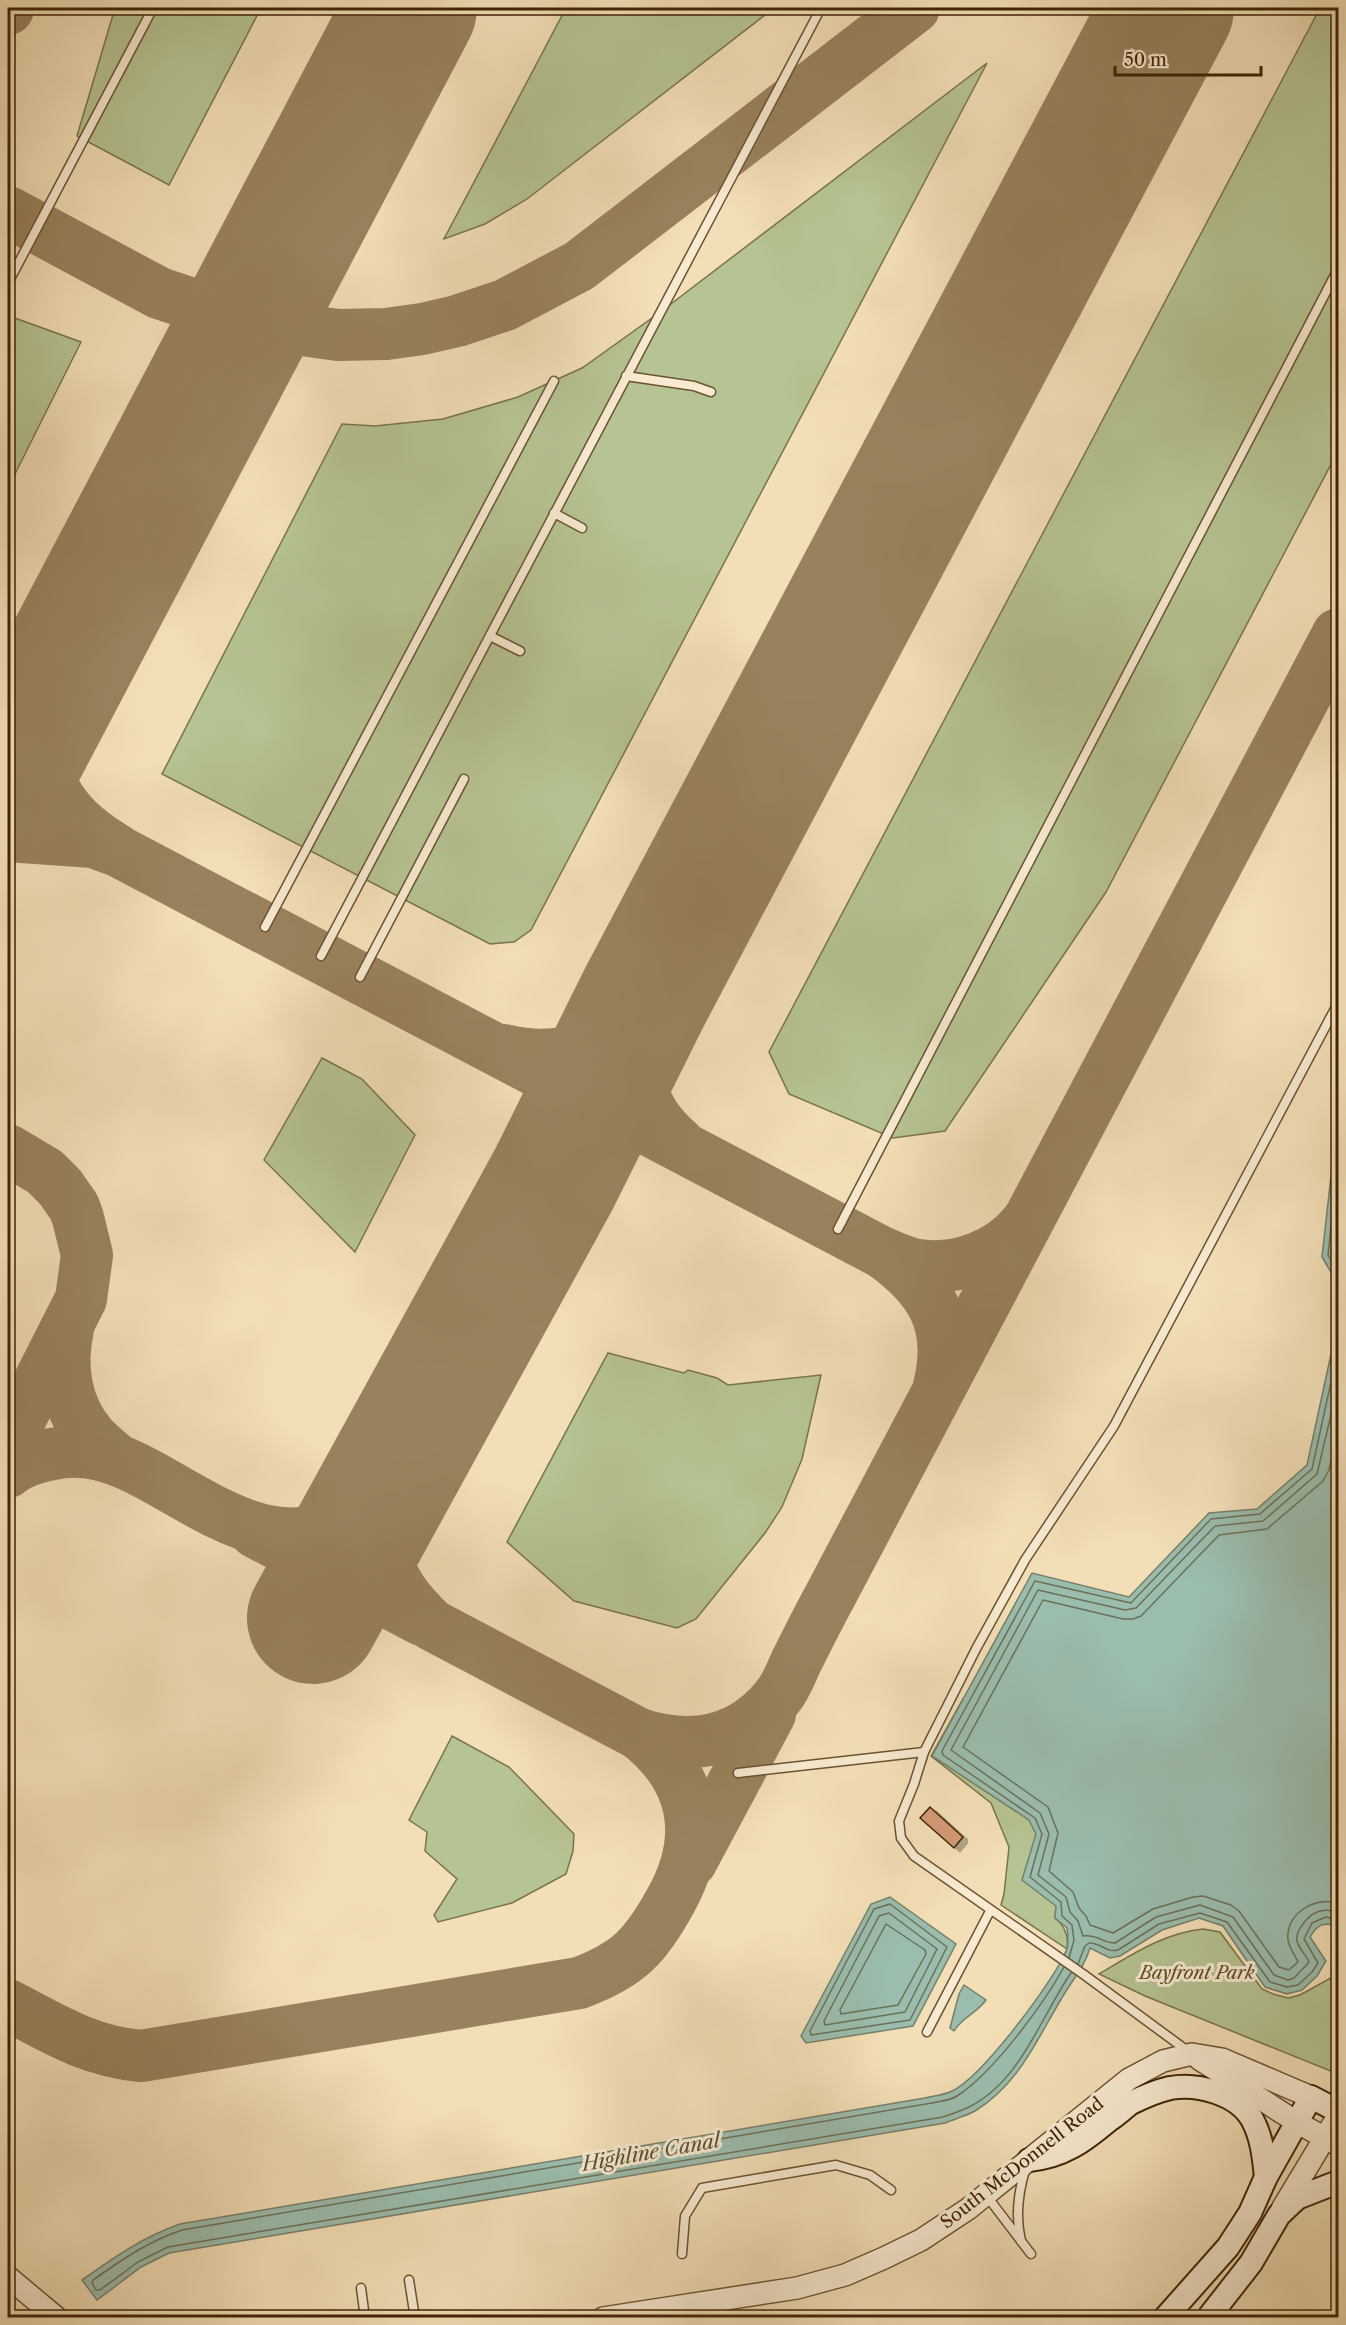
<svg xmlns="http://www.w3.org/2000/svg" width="1346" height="2325" font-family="'Libre Caslon Text',serif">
  <defs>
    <filter id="shadow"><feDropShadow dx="6" dy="4" stdDeviation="0" flood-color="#0004"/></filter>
  </defs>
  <rect width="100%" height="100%" fill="#f3dfb7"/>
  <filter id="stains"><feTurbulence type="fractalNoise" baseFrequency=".00333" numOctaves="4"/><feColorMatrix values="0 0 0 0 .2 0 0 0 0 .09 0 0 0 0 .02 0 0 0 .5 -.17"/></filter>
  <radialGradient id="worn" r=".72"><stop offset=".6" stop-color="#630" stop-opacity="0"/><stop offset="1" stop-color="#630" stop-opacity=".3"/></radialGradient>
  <g fill="#b6c392" stroke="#7a744a" stroke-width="1.5">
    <path d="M115 8H261L169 185 77 136Z"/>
    <path d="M566 8H774L527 199 485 224 444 239Z"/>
    <path d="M1320 8H1338V451L1106 892 945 1131 893 1138 789 1094 769 1052Z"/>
    <path d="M987 63 531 930 514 942 490 944 162 774 342 424 375 426 443 419 518 397 582 368 659 313Z"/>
    <path d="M12 317 81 342 8 488V318Z"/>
    <path d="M322 1058 362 1079 415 1135 355 1252 264 1160Z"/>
    <path d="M608 1353 684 1373 688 1370 717 1378 728 1385 821 1375 802 1459 782 1507 765 1533 696 1619 677 1628 574 1601 507 1542Z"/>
    <path d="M963 1699 1041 1813 1056 1906 1055 1918C1065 1926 1069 1936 1067 1949L1001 1905 1004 1894 1009 1847 991 1803 931 1756Z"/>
    <path d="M452 1736 509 1767 574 1834 573 1851 566 1874 512 1903 438 1922 434 1915 457 1879 425 1851 427 1832 409 1820Z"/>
    <path d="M1203 1929 1220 1932 1262 1989 1273 1994 1288 1998 1300 1995 1338 1974V2074L1145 1996 1099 1974C1133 1954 1164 1933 1203 1929Z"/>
  </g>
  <g fill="#9bbdae" stroke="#76806a" stroke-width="1.5">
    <path d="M1337 1122H1338V1284L1322 1257Z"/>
    <path d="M1338 1322V1926C1323 1922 1318 1924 1310 1937L1326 1961 1317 1976 1302 1990 1287 1994 1265 1987 1223 1926 1199 1918 1162 1930 1120 1956 1110 1958 1090 1948C1085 1966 1073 1979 1063 1996 1037 2039 1020 2083 975 2111 966 2116 954 2119 945 2123L169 2253 141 2267 97 2300 82 2280C116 2256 141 2238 180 2224L925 2098C934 2096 944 2095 952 2091 981 2078 1054 1981 1066 1951 1069 1944 1068 1935 1067 1928L1055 1918 1056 1906 1022 1880 1036 1834 1029 1820 932 1756 1032 1573 1129 1597 1209 1513 1257 1509 1307 1465Z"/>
    <path d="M890 1897 956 1944 913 2026 806 2043 801 2036 871 1904Z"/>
    <path d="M964 1985 986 2000C977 2013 961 2018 954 2031L950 2028 959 1994Z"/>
  </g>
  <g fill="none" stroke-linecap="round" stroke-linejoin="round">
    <g stroke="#6c7058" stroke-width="1.5">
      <path d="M1338 1161 1328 1255 1338 1273"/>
      <path d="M1338 1385 1317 1474 1263 1521 1215 1526 1136 1608 1125 1610 1038 1590 951 1750 1040 1813 1049 1834 1038 1875 1066 1897 1070 1912 1078 1921 1083 1936C1098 1934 1102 1943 1115 1943L1156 1917 1200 1905 1233 1917 1274 1975 1288 1980 1294 1978 1309 1962C1306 1955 1299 1949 1297 1941 1296 1935 1298 1931 1301 1927 1310 1912 1322 1907 1338 1912"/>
      <path d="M1338 1427 1329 1470 1323 1481 1267 1529 1219 1535 1141 1616 1133 1619H1123L1043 1600 963 1747 1048 1807 1058 1833 1049 1871 1073 1892 1079 1908 1086 1916 1090 1925 1113 1933 1153 1909 1193 1897 1203 1896 1231 1905 1239 1911 1279 1967 1289 1970 1298 1962C1295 1955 1289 1948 1288 1940 1285 1913 1316 1896 1338 1903"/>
      <path d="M890 1904 947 1947 910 2020 811 2035 810 2031 874 1909Z"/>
      <path d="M889 1913 937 1949 905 2012 825 2025 824 2021 879 1916Z"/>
      <path d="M886 1924 925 1950 926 1954 898 2005 841 2014 840 2010Z"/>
      <path d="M1069 1958 1074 1940 1072 1925 1062 1916 1061 1902 1030 1877 1042 1834 1035 1818 943 1755 942 1751 1035 1581 1131 1603 1211 1519 1260 1514 1312 1469 1338 1350"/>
      <path d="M1078 1964 1085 1946 1089 1943C1100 1942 1106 1953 1118 1950L1159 1924 1200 1913 1227 1922 1270 1982 1287 1987 1298 1985 1312 1972 1318 1963 1304 1939 1312 1923 1326 1917 1338 1920"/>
      <path d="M1064 1967C1043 2005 993 2073 957 2096 949 2101 936 2102 926 2104L182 2230C147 2242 123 2259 93 2280L92 2283 96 2290H100L138 2262 168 2247 943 2117C952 2114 961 2111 969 2107 1021 2081 1040 2018 1071 1973"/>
    </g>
    <g stroke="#98825d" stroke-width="52">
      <path d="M8 9V8"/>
      <path d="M8 212 159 293 246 322 338 335 386 334 422 329 457 321 505 305 579 266 914 8"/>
      <path d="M55 683C52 698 47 713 45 729 37 785 71 823 116 849"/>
      <path d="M8 836 93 842 118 851 883 1253C932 1288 954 1325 939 1386"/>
      <path d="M644 998C632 1055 631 1102 678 1142"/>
      <path d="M504 1050C541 1059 580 1056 610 1031 622 1021 632 1009 644 998"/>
      <path d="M8 1150 45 1172 60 1187 74 1207 78 1218 87 1255 81 1299 8 1443"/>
      <path d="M883 1253C894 1257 906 1263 918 1265 957 1271 1000 1255 1025 1224"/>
      <path d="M68 1329C60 1366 65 1406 91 1436 98 1444 107 1451 115 1458"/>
      <path d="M8 1472C22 1460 40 1456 58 1453 91 1448 120 1459 149 1475 214 1510 285 1566 358 1509 368 1500 378 1490 388 1481"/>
      <path d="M255 1532 422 1620"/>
      <path d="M639 1734C693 1751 743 1742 779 1695 786 1686 791 1673 796 1662 807 1640 818 1618 830 1596L1338 634"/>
      <path d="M691 1862 770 1714"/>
      <path d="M8 2005C54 2029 88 2051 141 2056L579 1983C628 1965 646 1946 671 1900 706 1837 696 1779 639 1734L432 1625C379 1574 382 1551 388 1481"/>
    </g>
    <g stroke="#98825d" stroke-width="132">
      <path d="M8 774 411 8"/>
      <path d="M313 1618 554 1179 644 998 1168 8"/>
    </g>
  </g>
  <path fill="#d49a77" stroke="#3e2403" stroke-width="1.5" filter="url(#shadow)" d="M930 1807 963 1837 954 1848 920 1818Z"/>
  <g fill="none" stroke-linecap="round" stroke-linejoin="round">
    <defs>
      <g id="service">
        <path d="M8 283 153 8"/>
        <path d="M626 376 694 386 711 392"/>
        <path d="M554 513 582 528"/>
        <path d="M490 636 520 651"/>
        <path d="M265 927 554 381"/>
        <path d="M321 956 821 8"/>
        <path d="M360 977 464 779"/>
        <path d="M838 1229 1338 269"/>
        <path d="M738 1773 924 1752"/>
        <path d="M927 2032 990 1911"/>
        <path d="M1189 2052 1083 1974 914 1856 901 1838 899 1821 914 1784 924 1752 976 1649 1025 1560 1114 1426 1338 1003"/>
        <path d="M986 2195 1031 2254"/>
        <path d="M1021 2241C1015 2216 1018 2192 1026 2167"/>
        <path d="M682 2254 685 2216 702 2188 836 2165 870 2175 891 2190"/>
        <path d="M409 2280 415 2318"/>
        <path d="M361 2288 365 2318"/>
      </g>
      <g id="tertiary">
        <path d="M1199 2059 1298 2123 1338 2145"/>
        <path d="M1282 2209 1338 2116"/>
        <path d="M8 2277 57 2318"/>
        <path d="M603 2318 797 2288 845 2275 884 2258 921 2240 968 2209 1129 2079 1163 2061 1192 2054 1222 2059 1311 2097"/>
      </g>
      <g id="secondary">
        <path d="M1029 2160C1063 2157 1084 2141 1109 2120 1117 2115 1124 2108 1131 2103 1143 2097 1157 2091 1170 2088 1198 2083 1238 2094 1252 2119 1262 2137 1264 2158 1266 2177"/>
        <path d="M1165 2318 1228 2247 1250 2213 1266 2177 1311 2097 1338 2111"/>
        <path d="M1208 2318 1251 2263 1279 2215 1297 2198 1338 2182"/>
      </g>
    </defs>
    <use href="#service" stroke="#6b5330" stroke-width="11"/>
    <use href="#tertiary" stroke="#6b5330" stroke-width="24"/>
    <use href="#secondary" stroke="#3e2403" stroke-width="26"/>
    <use href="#service" stroke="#f7ead0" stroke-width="8"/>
    <use href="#tertiary" stroke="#f7ead0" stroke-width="21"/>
    <use href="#secondary" stroke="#f7ead0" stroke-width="22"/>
  </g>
  <g text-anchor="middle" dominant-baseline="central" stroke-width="6" stroke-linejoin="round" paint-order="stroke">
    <g font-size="18" font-style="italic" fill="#5c4c27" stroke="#f7ead0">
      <text x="1197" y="1973">Bayfront Park</text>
    </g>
    <g font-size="18" fill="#3e2403" stroke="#f7ead0">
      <text transform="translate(1022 2163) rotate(-38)">South McDonnell Road</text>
    </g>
    <g font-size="20" font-style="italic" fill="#5a5236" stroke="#f7ead0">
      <text transform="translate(651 2152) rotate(-10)">Highline Canal</text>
    </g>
  </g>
  <rect width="1346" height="2325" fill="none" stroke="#f3dfb7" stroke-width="30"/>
  <rect x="9" y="9" width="1328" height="2307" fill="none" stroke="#3e2403" stroke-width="3"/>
  <rect x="15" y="15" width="1316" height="2295" fill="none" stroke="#3e2403" stroke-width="1.5"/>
  <path d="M1115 66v9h146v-9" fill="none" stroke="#3e2403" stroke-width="3"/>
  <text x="1124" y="66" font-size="18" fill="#3e2403" stroke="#f7ead0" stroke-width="4.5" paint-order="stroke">50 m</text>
  <rect width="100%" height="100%" filter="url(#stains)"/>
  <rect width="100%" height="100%" fill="url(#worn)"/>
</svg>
